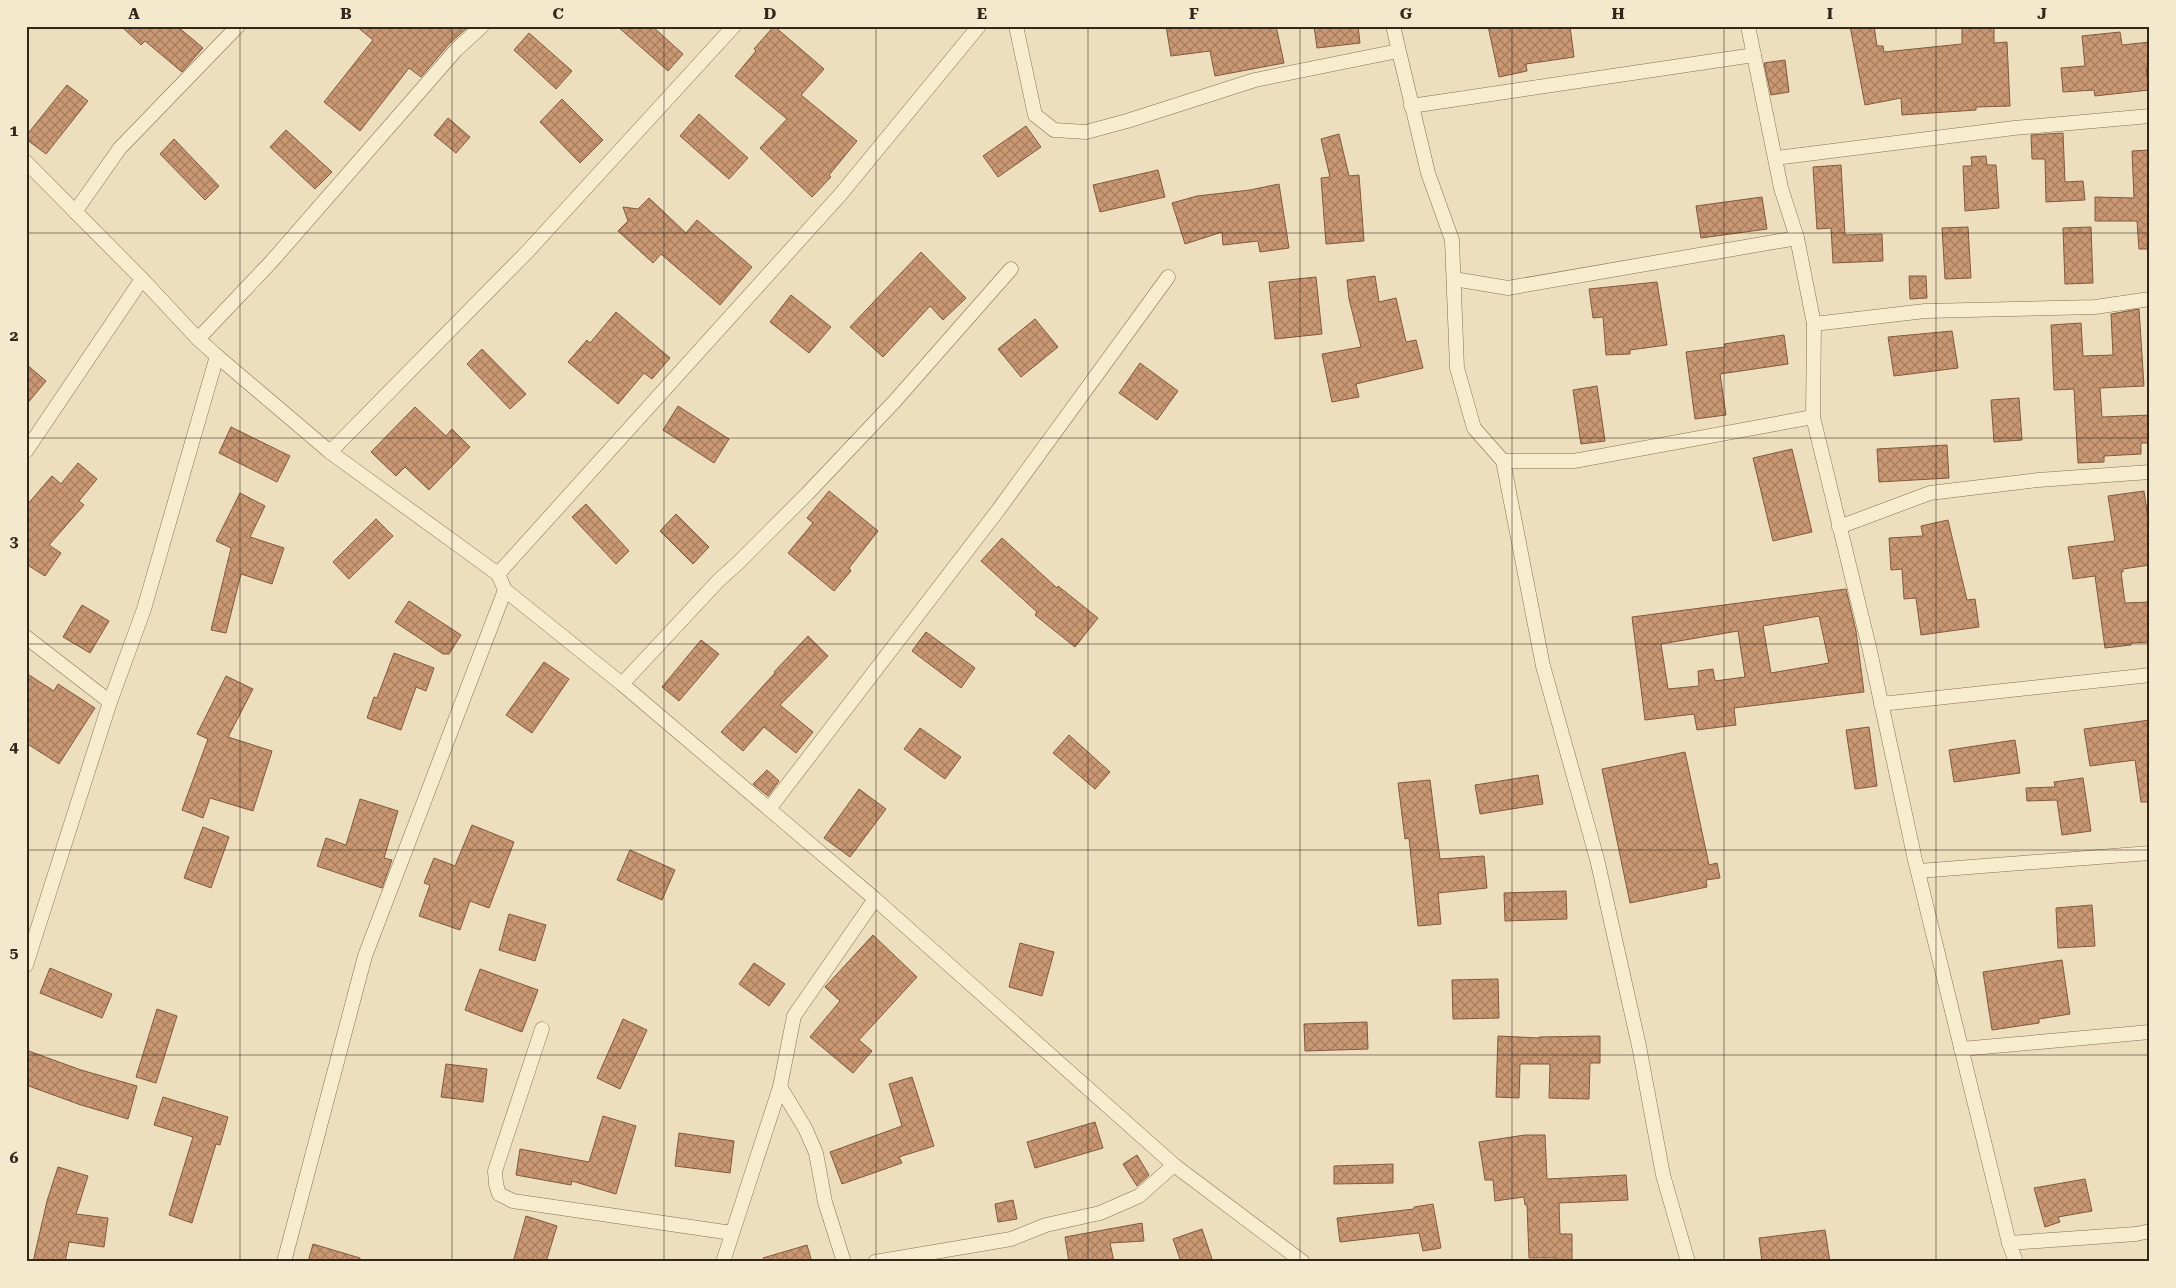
<svg xmlns="http://www.w3.org/2000/svg" width="2176" height="1288" font-family="'Roboto Serif',serif">
  <defs>
    <pattern id="building-cross-hatch" width="8" height="8" patternUnits="userSpaceOnUse" patternTransform="scale(1.25)"><rect width="8" height="8" fill="#ca9873"/><path d="M0 0l8 8M0 8l8-8" fill="none" stroke="#a57c5e"/></pattern>
  </defs>
  <rect width="100%" height="100%" fill="#eddfbd"/>
  <g fill="url(#building-cross-hatch)" stroke="#82593d" fill-rule="evenodd">
    <path d="M121 26H177L203 48 182 72 145 41 141 45Z"/>
    <path d="M356 26H469L449 44 421 77 409 68 360 131 324 102 373 40Z"/>
    <path d="M617 26H652L683 54 668 71Z"/>
    <path d="M774 26 824 69 801 95 857 141 829 175 831 177 812 197 760 148 787 119 735 76 756 51 754 49Z"/>
    <path d="M1166 26H1276L1284 63 1215 76 1210 51 1171 56Z"/>
    <path d="M1314 26H1358L1360 43 1317 48Z"/>
    <path d="M1488 26H1570L1574 57 1526 64 1527 71 1499 77Z"/>
    <path d="M1850 26H1874L1877 46H1883L1884 52 1962 44V26H1994V43L2007 42 2010 106 1976 107V110L1902 115 1901 98 1865 105Z"/>
    <path d="M2120 32 2122 45 2150 42V68H2146L2149 90 2095 96 2094 90 2063 92 2061 68 2085 66 2082 36Z"/>
    <path d="M529 33 572 71 556 89 514 50Z"/>
    <path d="M1785 60 1789 92 1771 95 1764 63Z"/>
    <path d="M67 85 88 101 46 154 26 139V136Z"/>
    <path d="M562 99 603 140 580 163 540 122Z"/>
    <path d="M699 114 748 158 729 179 680 136Z"/>
    <path d="M448 118 470 137 456 153 434 135Z"/>
    <path d="M1026 126 1041 147 998 177 983 156Z"/>
    <path d="M286 130 332 172 315 189 270 147Z"/>
    <path d="M2063 133 2065 182 2083 181 2085 200 2046 202 2045 159H2032L2031 135Z"/>
    <path d="M1339 134 1349 176 1359 175 1364 241 1326 244 1321 178 1330 177 1321 139Z"/>
    <path d="M174 139 219 186 205 200 160 154Z"/>
    <path d="M2150 150V249H2139L2137 221H2095V197L2134 198 2132 151Z"/>
    <path d="M1986 156 1987 165H1996L1999 208 1965 211 1963 166H1972L1971 157Z"/>
    <path d="M1841 165 1845 235 1882 234 1883 261 1833 263 1831 228 1817 229 1813 167Z"/>
    <path d="M1158 170 1165 197 1100 212 1093 185Z"/>
    <path d="M1279 184 1289 248 1260 252 1258 241 1223 245 1222 232 1185 244 1172 203 1197 196 1250 190Z"/>
    <path d="M1762 197 1767 229 1701 238 1696 206Z"/>
    <path d="M649 198 686 233 697 220 752 267 720 305 661 254 653 263 618 231 628 221 623 207 638 209Z"/>
    <path d="M1968 227 1971 278 1945 279 1942 228Z"/>
    <path d="M2091 227 2093 283 2065 284 2063 228Z"/>
    <path d="M921 252 966 298 943 320 930 306 883 357 850 327Z"/>
    <path d="M1375 276 1379 302 1396 298 1406 342 1416 340 1423 368 1356 384 1359 397 1332 402 1322 354 1361 347 1349 299 1347 280Z"/>
    <path d="M1909 276H1926L1927 298 1910 299Z"/>
    <path d="M1316 277 1322 334 1275 339 1269 282Z"/>
    <path d="M1657 282 1667 345 1630 350V354L1606 355 1603 317 1593 318 1589 289Z"/>
    <path d="M791 295 831 327 809 353 770 322Z"/>
    <path d="M2139 309 2144 386 2100 388 2102 417 2150 415V443H2141V454L2104 456V462L2078 463 2074 389 2054 390 2051 325 2081 323 2083 356 2113 355 2111 314Z"/>
    <path d="M616 312 670 358 652 379 644 373 618 404 568 362 587 340 590 343Z"/>
    <path d="M1035 319 1058 347 1021 377 998 349Z"/>
    <path d="M1952 331 1958 368 1894 376 1888 337Z"/>
    <path d="M1784 335 1788 364 1720 374 1726 415 1695 419 1686 352 1725 347 1724 344Z"/>
    <path d="M482 349 526 394 510 409 467 364Z"/>
    <path d="M1140 363 1178 391 1157 420 1119 393Z"/>
    <path d="M26 364 46 381 26 405Z"/>
    <path d="M1597 386 1605 441 1581 444 1573 390Z"/>
    <path d="M2019 398 2022 440 1994 442 1991 400Z"/>
    <path d="M678 406 729 439 714 463 663 430Z"/>
    <path d="M415 407 446 436 452 429 470 447 429 490 405 467 396 476 371 452Z"/>
    <path d="M231 427 290 456 277 482 219 453Z"/>
    <path d="M1947 445 1949 478 1879 482 1877 449Z"/>
    <path d="M1792 449 1812 532 1773 541 1753 458Z"/>
    <path d="M78 463 97 479 79 501 84 505 49 545 61 553 45 576 26 564V506L52 476 61 484Z"/>
    <path d="M829 491 878 531 849 568 851 571 834 591 788 553 813 523 807 518Z"/>
    <path d="M2144 491 2150 532V565L2123 569V572H2121L2125 603 2150 602V642L2131 643V645L2105 648 2095 576 2073 579 2068 547 2115 541 2108 496Z"/>
    <path d="M240 493 265 506 250 537 284 548 272 584 241 574 226 633 211 630 231 548 216 541Z"/>
    <path d="M586 504 629 551 616 564 572 517Z"/>
    <path d="M676 514 709 547 693 564 660 531Z"/>
    <path d="M376 519 393 536 349 579 333 562Z"/>
    <path d="M1948 520 1967 600 1975 599 1979 627 1921 635 1916 598 1904 599 1902 569 1891 570 1889 538 1923 536 1921 526Z"/>
    <path d="M1002 538 1057 588 1058 586 1098 618 1075 647 1035 615 1037 612 981 561Z"/>
    <path d="M1846 589 1856 631 1864 692 1734 708 1736 725 1697 730 1694 714 1645 720 1632 617ZM1819 616 1829 663 1771 673 1763 626ZM1738 631 1745 677 1715 681 1713 669 1698 671 1699 686 1668 689 1661 644Z"/>
    <path d="M409 601 461 635 449 654H443L395 622Z"/>
    <path d="M82 605 109 621 90 653 63 637Z"/>
    <path d="M926 632 975 668 961 688 912 651Z"/>
    <path d="M808 636 828 656 780 705 813 732 796 753 764 727 743 751 721 732 775 673 774 672Z"/>
    <path d="M701 640 719 654 679 701 662 687Z"/>
    <path d="M394 653 434 668 426 691 416 687 401 730 367 718 374 697 377 698Z"/>
    <path d="M544 662 569 679 532 733 506 715Z"/>
    <path d="M26 673 54 691 58 684 95 708 59 764 26 743Z"/>
    <path d="M226 676 253 689 228 737 272 751 253 811 210 798 203 818 182 810 208 739 197 734Z"/>
    <path d="M2150 720V802H2141L2135 760 2090 766 2084 729Z"/>
    <path d="M1869 727 1877 786 1855 789 1846 730Z"/>
    <path d="M920 728 961 757 945 779 904 749Z"/>
    <path d="M1069 735 1110 772 1095 789 1053 753Z"/>
    <path d="M2015 740 2020 773 1954 782 1949 750Z"/>
    <path d="M1685 752 1709 865 1717 863 1720 878 1706 880 1707 887 1630 903 1602 769Z"/>
    <path d="M767 770 779 781 768 796 753 784Z"/>
    <path d="M1538 775 1543 804 1480 814 1475 785Z"/>
    <path d="M2083 778 2091 831 2062 835 2057 800 2027 801 2026 788 2055 787 2054 782Z"/>
    <path d="M1430 780 1440 859 1484 856 1487 888 1438 893 1441 924 1418 926 1409 838 1405 839 1398 783Z"/>
    <path d="M859 789 886 809 850 857 824 838Z"/>
    <path d="M360 799 398 811 384 858 392 860 382 888 317 866 326 838 346 845Z"/>
    <path d="M472 825 514 842 489 908 470 901 460 930 419 916 430 885 424 883 434 858 455 866Z"/>
    <path d="M203 827 229 837 211 888 184 878Z"/>
    <path d="M630 850 675 870 662 900 617 880Z"/>
    <path d="M1566 891 1567 919 1505 921 1504 893Z"/>
    <path d="M2092 905 2095 946 2058 948 2056 908Z"/>
    <path d="M509 914 546 925 535 961 499 950Z"/>
    <path d="M873 935 917 977 859 1040 872 1051 853 1073 810 1037 840 1001 825 987Z"/>
    <path d="M1020 943 1054 952 1042 996 1009 987Z"/>
    <path d="M2062 960 2070 1014 2039 1019V1023L1992 1030 1983 972Z"/>
    <path d="M754 963 785 984 769 1006 739 984Z"/>
    <path d="M50 968 112 994 102 1018 40 993Z"/>
    <path d="M480 969 538 990 522 1032 465 1010Z"/>
    <path d="M1498 979 1499 1018 1453 1019 1452 980Z"/>
    <path d="M157 1009 177 1016 156 1083 136 1077Z"/>
    <path d="M623 1019 647 1030 620 1089 597 1078Z"/>
    <path d="M1367 1022 1368 1049 1305 1051 1304 1024Z"/>
    <path d="M1498 1036 1539 1038V1037L1600 1036V1063H1590L1589 1099 1549 1098 1550 1064H1520L1519 1098 1496 1097Z"/>
    <path d="M26 1050 81 1070 137 1086 128 1119 81 1105 26 1085Z"/>
    <path d="M446 1064 487 1069 483 1102 441 1097Z"/>
    <path d="M912 1077 934 1146 899 1157 902 1163 842 1184 830 1152 902 1126 889 1084Z"/>
    <path d="M163 1097 228 1117 220 1145 216 1144 192 1223 169 1215 193 1137 154 1125Z"/>
    <path d="M603 1116 636 1126 616 1194 572 1181 571 1185 516 1175 520 1149 589 1162Z"/>
    <path d="M1095 1122 1103 1148 1035 1168 1027 1142Z"/>
    <path d="M679 1133 734 1141 730 1173 675 1166Z"/>
    <path d="M1525 1135H1545L1547 1179 1626 1175 1628 1200 1559 1203 1560 1234H1572V1262H1556V1258H1529L1527 1205H1525L1524 1197 1495 1201 1493 1180H1485L1479 1142Z"/>
    <path d="M1137 1155 1149 1175 1137 1186 1123 1164Z"/>
    <path d="M1393 1164V1183L1334 1184V1166Z"/>
    <path d="M58 1167 88 1176 76 1214 108 1218 104 1247 69 1242 65 1262H33L47 1201Z"/>
    <path d="M2085 1179 2092 1211 2058 1217 2060 1222 2045 1227 2034 1188Z"/>
    <path d="M1013 1200 1017 1219 998 1222 995 1204Z"/>
    <path d="M1433 1204 1441 1248 1423 1251 1419 1233 1340 1242 1337 1218 1414 1209V1207Z"/>
    <path d="M526 1216 557 1226 546 1262H513Z"/>
    <path d="M1142 1223 1144 1241 1110 1243 1114 1262H1069L1065 1237Z"/>
    <path d="M1202 1229 1213 1262H1181L1173 1239Z"/>
    <path d="M1825 1230 1830 1262H1762L1759 1238Z"/>
    <path d="M313 1244 360 1258V1262H308Z"/>
    <path d="M807 1245 812 1262H764L763 1258Z"/>
  </g>
  <g fill="none" stroke-linecap="round" stroke-linejoin="round">
    <defs>
      <g id="street">
        <path d="M1016 26 1035 115 1054 130 1086 132 1127 121 1255 80 1398 51"/>
        <path d="M1393 26 1428 173 1452 240 1457 368 1474 428 1503 461H1574L1813 417"/>
        <path d="M1748 26 1781 188 1797 238 1814 324 1813 417 1870 651 1915 860 2009 1243 2016 1262"/>
        <path d="M1411 106 1754 55"/>
        <path d="M1776 158 2014 128 2150 116"/>
        <path d="M26 162 142 279 198 339 217 356 330 452 498 574 505 590 622 684 875 899 1174 1165 1303 1262"/>
        <path d="M75 212 120 148 238 26"/>
        <path d="M1454 279 1508 288 1797 238"/>
        <path d="M1814 324 1925 311 2095 307 2150 299"/>
        <path d="M198 339 272 261 456 50 482 26"/>
        <path d="M26 451 142 279"/>
        <path d="M330 452 528 251 734 26"/>
        <path d="M1503 461 1543 666 1597 859 1639 1046 1663 1175 1688 1262"/>
        <path d="M1839 527 1930 493 2038 480 2150 472"/>
        <path d="M498 574 840 195 979 26"/>
        <path d="M26 637 110 702"/>
        <path d="M622 684 719 580 738 563 807 494 894 402 1011 269"/>
        <path d="M1881 704 2150 675"/>
        <path d="M769 809 999 509 1168 277"/>
        <path d="M1919 871 2150 853"/>
        <path d="M26 965 110 702 144 609 217 356"/>
        <path d="M542 1029 495 1171 496 1184 499 1194 513 1201 732 1233"/>
        <path d="M1961 1049 2150 1032"/>
        <path d="M780 1087 805 1128 816 1153 825 1202 844 1262"/>
        <path d="M2009 1243 2136 1234 2150 1231"/>
        <path d="M284 1262 365 956 505 590"/>
        <path d="M723 1262 780 1087 794 1016 875 899"/>
        <path d="M875 1262 1011 1239 1046 1225 1100 1213 1139 1196 1174 1165"/>
      </g>
    </defs>
    <use href="#street" stroke="#846f56" stroke-width="15"/>
    <use href="#street" stroke="#f8eccf" stroke-width="14"/>
  </g>
  <path fill="none" stroke="#33271b" stroke-width="1" stroke-opacity="0.55" d="M240 26V1262M452 26V1262M664 26V1262M876 26V1262M1088 26V1262M1300 26V1262M1512 26V1262M1724 26V1262M1936 26V1262M26 233H2150M26 438H2150M26 644H2150M26 850H2150M26 1055H2150"/>
  <rect width="2176" height="1288" fill="none" stroke="#f4e9cc" stroke-width="55"/>
  <rect x="28" y="28" width="2120" height="1232" fill="none" stroke="#33271b" stroke-width="2"/>
  <g font-size="16" text-anchor="middle" font-weight="bold" fill="#33271b">
    <text x="134" y="19">A</text>
    <text x="346" y="19">B</text>
    <text x="558" y="19">C</text>
    <text x="770" y="19">D</text>
    <text x="982" y="19">E</text>
    <text x="1194" y="19">F</text>
    <text x="1406" y="19">G</text>
    <text x="1618" y="19">H</text>
    <text x="1830" y="19">I</text>
    <text x="2042" y="19">J</text>
    <text x="14" y="136">1</text>
    <text x="14" y="341">2</text>
    <text x="14" y="547">3</text>
    <text x="14" y="752">4</text>
    <text x="14" y="958">5</text>
    <text x="14" y="1163">6</text>
  </g>
</svg>
